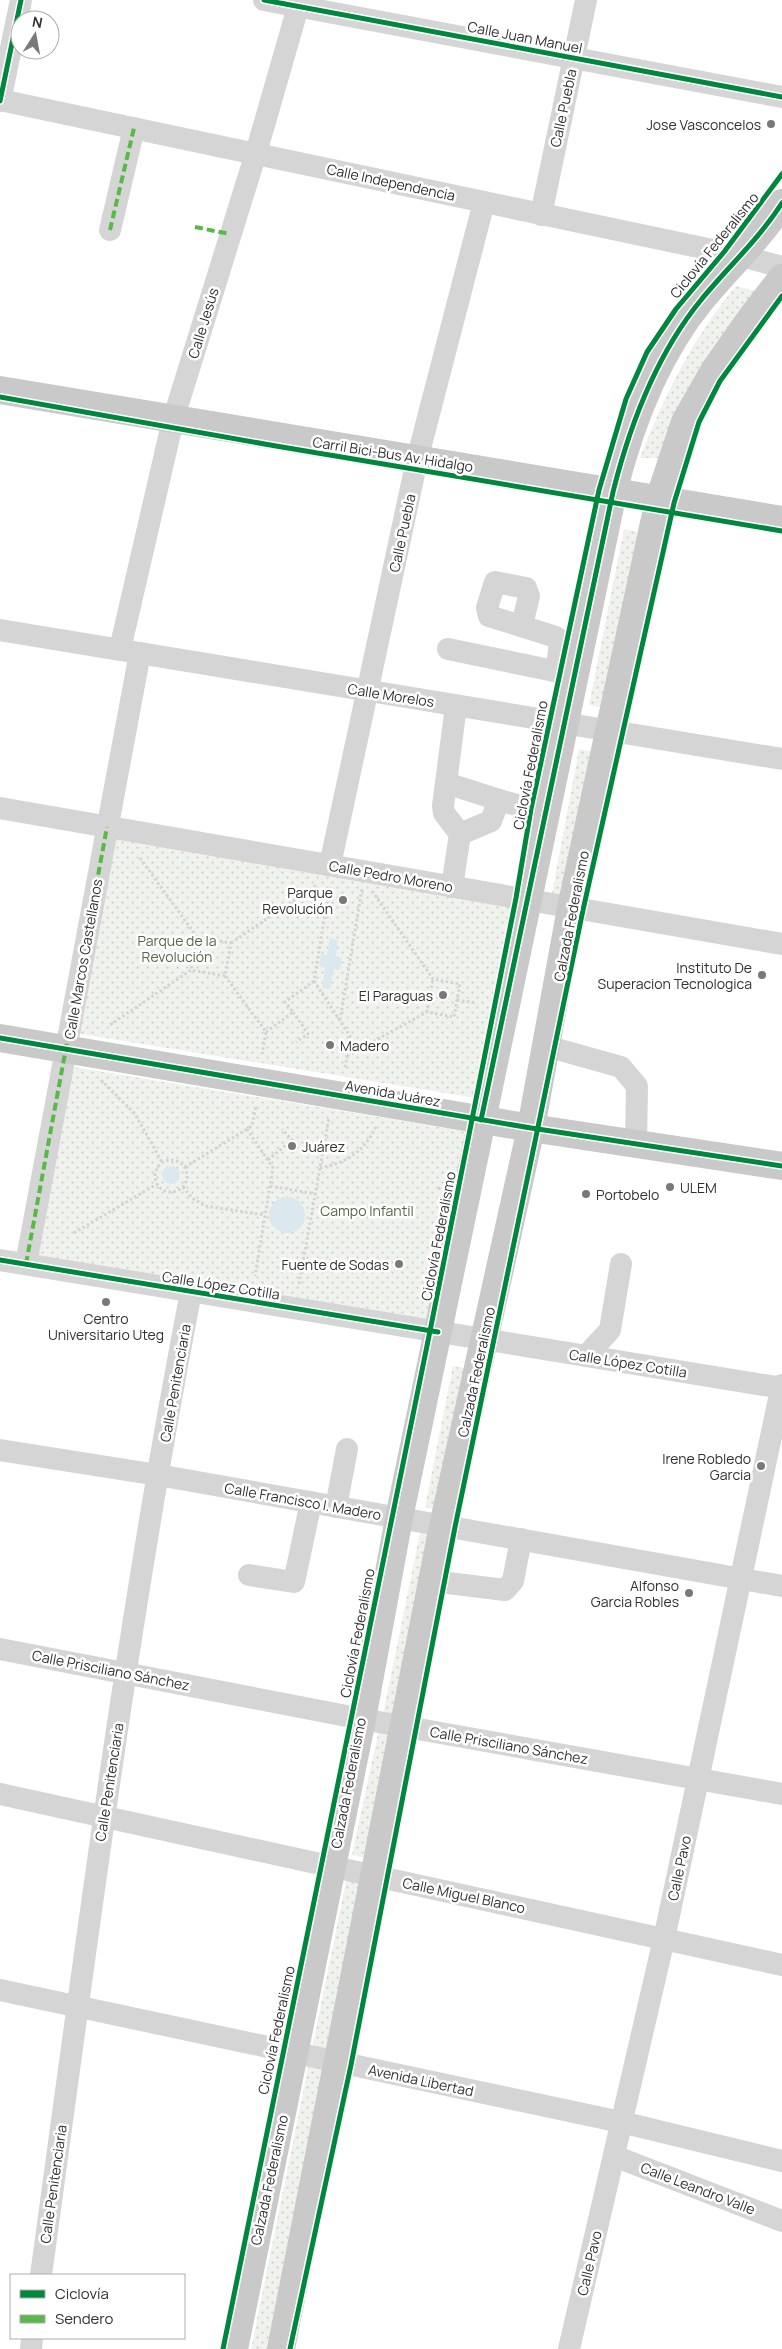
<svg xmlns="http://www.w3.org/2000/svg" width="782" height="2349" font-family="Manrope,sans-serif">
  <defs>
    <pattern id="green-dots" width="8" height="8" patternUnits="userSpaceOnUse" patternTransform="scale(1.25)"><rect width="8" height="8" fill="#f0f3ed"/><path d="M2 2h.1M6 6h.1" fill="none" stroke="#ced1cc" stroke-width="1.8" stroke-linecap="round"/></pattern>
  </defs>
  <rect width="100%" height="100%" fill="#fff"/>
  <g fill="url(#green-dots)">
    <path d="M736 286 760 292 661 458H640C665 394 692 339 736 286Z"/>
    <path d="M624 529 644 533 609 709 589 705Z"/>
    <path d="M579 749 598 753 571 896 552 893Z"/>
    <path d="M96 832 520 909 482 1099 62 1031Z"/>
    <path d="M56 1064 475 1133 437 1320 23 1256Z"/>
    <path d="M453 1366 472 1370 443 1511 425 1507Z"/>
    <path d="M421 1528 440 1532 402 1717 383 1714Z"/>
    <path d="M379 1729 398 1733 371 1859 352 1855Z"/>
    <path d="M348 1872 368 1876 332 2053 312 2049Z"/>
    <path d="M309 2063 330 2068 272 2349H251Z"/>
  </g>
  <g fill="#dbe9ee">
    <path d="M330 938 338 940 336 957 342 958 340 970 334 969 330 989 322 988 325 968 319 966 321 954 327 955Z"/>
    <circle cx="171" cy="1175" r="9"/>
    <circle cx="287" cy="1215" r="18"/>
  </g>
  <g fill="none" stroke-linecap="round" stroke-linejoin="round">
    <g stroke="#d4d4d4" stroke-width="3" stroke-dasharray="2.5 2.5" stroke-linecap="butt">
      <path d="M140 858 197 937"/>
      <path d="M372 891 433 979 460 984 454 1017 427 1012 433 979"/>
      <path d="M231 943 318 884"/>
      <path d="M225 976 266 1032 262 1054"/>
      <path d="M314 981 350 1036 345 1068"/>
      <path d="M457 1000 476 1003"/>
      <path d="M293 1012 308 1034 296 1042"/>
      <path d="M340 1020 362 889"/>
      <path d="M110 1025 191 970 225 976 231 943 197 937 191 970"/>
      <path d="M266 1032 293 1012 285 1002 314 981 330 885"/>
      <path d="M347 1056 427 1012"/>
      <path d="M101 1080 135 1114 162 1162"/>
      <path d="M247 1129 273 1168 255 1276"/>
      <circle cx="171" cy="1176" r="16"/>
      <path d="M268 1160 292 1140 282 1129"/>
      <path d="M185 1167 252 1126 256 1106"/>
      <path d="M320 1168C347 1163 365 1151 376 1126"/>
      <path d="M270 1186 316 1194"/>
      <path d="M183 1187 192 1198 205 1206 265 1215"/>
      <path d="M438 1188 445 1190"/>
      <path d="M74 1233 157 1184"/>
      <path d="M299 1284 329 1118"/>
    </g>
    <g stroke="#d5d5d5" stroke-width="22">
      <path d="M264 0 782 97"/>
      <path d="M0 100 741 256 782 267"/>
      <path d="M0 101 21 0"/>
      <path d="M541 215 586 0"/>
      <path d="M110 230 134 128"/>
      <path d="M522 625 529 596 526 588 495 582 487 608 489 616 556 637C563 646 557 661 555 671"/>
      <path d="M0 630 782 759"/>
      <path d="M120 649 173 420 256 153 300 0"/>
      <path d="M448 649 569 674"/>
      <path d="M446 783 499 800"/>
      <path d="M0 808 782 944"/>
      <path d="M460 834 491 821 499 800 545 813"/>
      <path d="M330 865 417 460 484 202"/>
      <path d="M452 887 460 834 444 813 443 806 456 706"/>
      <path d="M546 1046 621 1067 637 1086 636 1144"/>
      <path d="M0 1260 782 1388"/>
      <path d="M26 1264 140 653"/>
      <path d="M586 1356 610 1330 621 1264"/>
      <path d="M0 1450 158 1475 782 1586"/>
      <path d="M336 1507 347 1449"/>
      <path d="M249 1575 294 1582 311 1502"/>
      <path d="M432 1581 505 1590 513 1581 521 1539"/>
      <path d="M0 1649 362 1719 782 1794"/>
      <path d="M0 1794 782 1965"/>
      <path d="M0 1990 621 2122 782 2161"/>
      <path d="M614 2156 782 2221"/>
      <path d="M41 2275C86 1947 128 1617 191 1292"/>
      <path d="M31 2349 32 2338"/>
      <path d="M569 2349 664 1939 782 1385"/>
    </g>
    <g stroke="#c9c9c9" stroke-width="28">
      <path d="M0 390 782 520"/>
      <path d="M0 1038 531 1128 782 1166"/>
      <path d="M234 2349 362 1719 399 1518 613 492C630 424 656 355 701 300 728 267 759 239 782 203"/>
      <path d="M281 2349 443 1526 531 1128 571 908 659 500 685 422 714 371 751 318 782 278"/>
    </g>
    <g stroke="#58b947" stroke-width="4" stroke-dasharray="8 4" stroke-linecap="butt">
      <path d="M195 227 230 234"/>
      <path d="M110 230 134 128"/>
      <path d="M26 1264 107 827"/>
    </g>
    <defs>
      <g id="cycleway">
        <path d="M264 0 782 97"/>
        <path d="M0 101 21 0"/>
        <path d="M0 397 276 446 782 531"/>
        <path d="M0 1038 531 1128 782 1166"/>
        <path d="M481 1120 613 492C630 424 656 355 701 300 728 267 759 239 782 203"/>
        <path d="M0 1260 438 1332"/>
        <path d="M223 2349 429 1336 516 898 531 809 599 490 626 399 647 352 676 309 724 252 782 174"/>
        <path d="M290 2349 351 2065 455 1527 583 910 674 503 699 422 720 381 782 296"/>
      </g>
    </defs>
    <use href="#cycleway" stroke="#fff" stroke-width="8"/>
    <use href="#cycleway" stroke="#00873e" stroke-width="5"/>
  </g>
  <g fill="#797979" stroke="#fff" stroke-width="2">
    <circle cx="771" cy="124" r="5"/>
    <circle cx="343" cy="900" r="5"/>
    <circle cx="762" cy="975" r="5"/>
    <circle cx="443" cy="995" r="5"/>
    <circle cx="330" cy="1045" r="5"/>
    <circle cx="292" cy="1146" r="5"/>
    <circle cx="670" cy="1187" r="5"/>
    <circle cx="586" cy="1194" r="5"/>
    <circle cx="399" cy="1264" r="5"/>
    <circle cx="106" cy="1302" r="5"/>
    <circle cx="761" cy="1466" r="5"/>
    <circle cx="689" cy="1593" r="5"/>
  </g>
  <g text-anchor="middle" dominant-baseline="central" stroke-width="5" stroke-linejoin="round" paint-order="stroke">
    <g font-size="14" fill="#313131" stroke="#fff">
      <text transform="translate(525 37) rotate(11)">Calle Juan Manuel</text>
      <text transform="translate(563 108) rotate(-78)">Calle Puebla</text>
      <text transform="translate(391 182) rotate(12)">Calle Independencia</text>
      <text transform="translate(714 245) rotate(-51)">Ciclovía Federalismo</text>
      <text transform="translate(203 323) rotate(-73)">Calle Jesús</text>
      <text transform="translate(393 454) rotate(9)">Carril Bici-Bus Av. Hidalgo</text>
      <text transform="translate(402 533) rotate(-78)">Calle Puebla</text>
      <text transform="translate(391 695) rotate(9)">Calle Morelos</text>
      <text transform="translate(530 765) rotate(-79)">Ciclovía Federalismo</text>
      <text transform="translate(391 876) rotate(10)">Calle Pedro Moreno</text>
      <text transform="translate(571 916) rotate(-79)">Calzada Federalismo</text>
      <text transform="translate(83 959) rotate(-80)">Calle Marcos Castellanos</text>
      <text transform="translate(393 1093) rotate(10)">Avenida Juárez</text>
      <text transform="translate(438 1236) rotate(-79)">Ciclovía Federalismo</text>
      <text transform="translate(221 1285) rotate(9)">Calle López Cotilla</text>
      <text transform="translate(628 1363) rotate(9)">Calle López Cotilla</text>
      <text transform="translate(476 1372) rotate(-78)">Calzada Federalismo</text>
      <text transform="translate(175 1383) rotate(-80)">Calle Penitenciaria</text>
      <text transform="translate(303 1501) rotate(10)">Calle Francisco I. Madero</text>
      <text transform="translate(357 1633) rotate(-79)">Ciclovía Federalismo</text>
      <text transform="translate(111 1670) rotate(11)">Calle Prisciliano Sánchez</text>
      <text transform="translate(509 1745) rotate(10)">Calle Prisciliano Sánchez</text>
      <text transform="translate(109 1782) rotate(-81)">Calle Penitenciaria</text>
      <text transform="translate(348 1783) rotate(-79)">Calzada Federalismo</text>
      <text transform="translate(679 1868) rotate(-78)">Calle Pavo</text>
      <text transform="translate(464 1895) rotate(12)">Calle Miguel Blanco</text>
      <text transform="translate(276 2030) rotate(-78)">Ciclovía Federalismo</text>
      <text transform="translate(421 2080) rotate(12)">Avenida Libertad</text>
      <text transform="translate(269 2180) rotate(-78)">Calzada Federalismo</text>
      <text transform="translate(53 2184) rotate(-82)">Calle Penitenciaria</text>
      <text transform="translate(698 2188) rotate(21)">Calle Leandro Valle</text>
      <text transform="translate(589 2263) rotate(-77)">Calle Pavo</text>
    </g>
    <g font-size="14" fill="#313131" stroke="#fff" text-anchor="end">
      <text x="761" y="124">Jose Vasconcelos</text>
      <text x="333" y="892">Parque<tspan x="333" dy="16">Revolución</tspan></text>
      <text x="752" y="967">Instituto De<tspan x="752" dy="16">Superacion Tecnologica</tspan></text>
      <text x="433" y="995">El Paraguas</text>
      <text x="340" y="1045" text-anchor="start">Madero</text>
      <text x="302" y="1146" text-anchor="start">Juárez</text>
      <text x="680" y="1187" text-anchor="start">ULEM</text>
      <text x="596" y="1194" text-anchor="start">Portobelo</text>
      <text x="389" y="1264">Fuente de Sodas</text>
      <text x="106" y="1318" text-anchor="middle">Centro<tspan x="106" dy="16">Universitario Uteg</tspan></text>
      <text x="751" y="1458">Irene Robledo<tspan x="751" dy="16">Garcia</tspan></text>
      <text x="679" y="1585">Alfonso<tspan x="679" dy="16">Garcia Robles</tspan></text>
    </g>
    <g font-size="14" fill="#566842" stroke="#fff">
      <text x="177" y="940">Parque de la<tspan x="177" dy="16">Revolución</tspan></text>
      <text x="367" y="1210">Campo Infantil</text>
    </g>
  </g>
  <rect x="10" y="2274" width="175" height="65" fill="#ffffff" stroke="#adadad"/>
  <rect x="20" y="2290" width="25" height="8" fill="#00873e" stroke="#adadad"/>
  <text x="55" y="2299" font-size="15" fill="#313131">Ciclovía</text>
  <rect x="20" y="2315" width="25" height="8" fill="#58b947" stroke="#adadad"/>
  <text x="55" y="2324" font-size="15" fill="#313131">Sendero</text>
  <g transform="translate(35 35) rotate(11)"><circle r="24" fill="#ffffff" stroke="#adadad"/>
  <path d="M0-4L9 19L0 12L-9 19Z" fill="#797979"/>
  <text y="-8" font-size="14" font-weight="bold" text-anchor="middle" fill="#313131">N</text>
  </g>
</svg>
